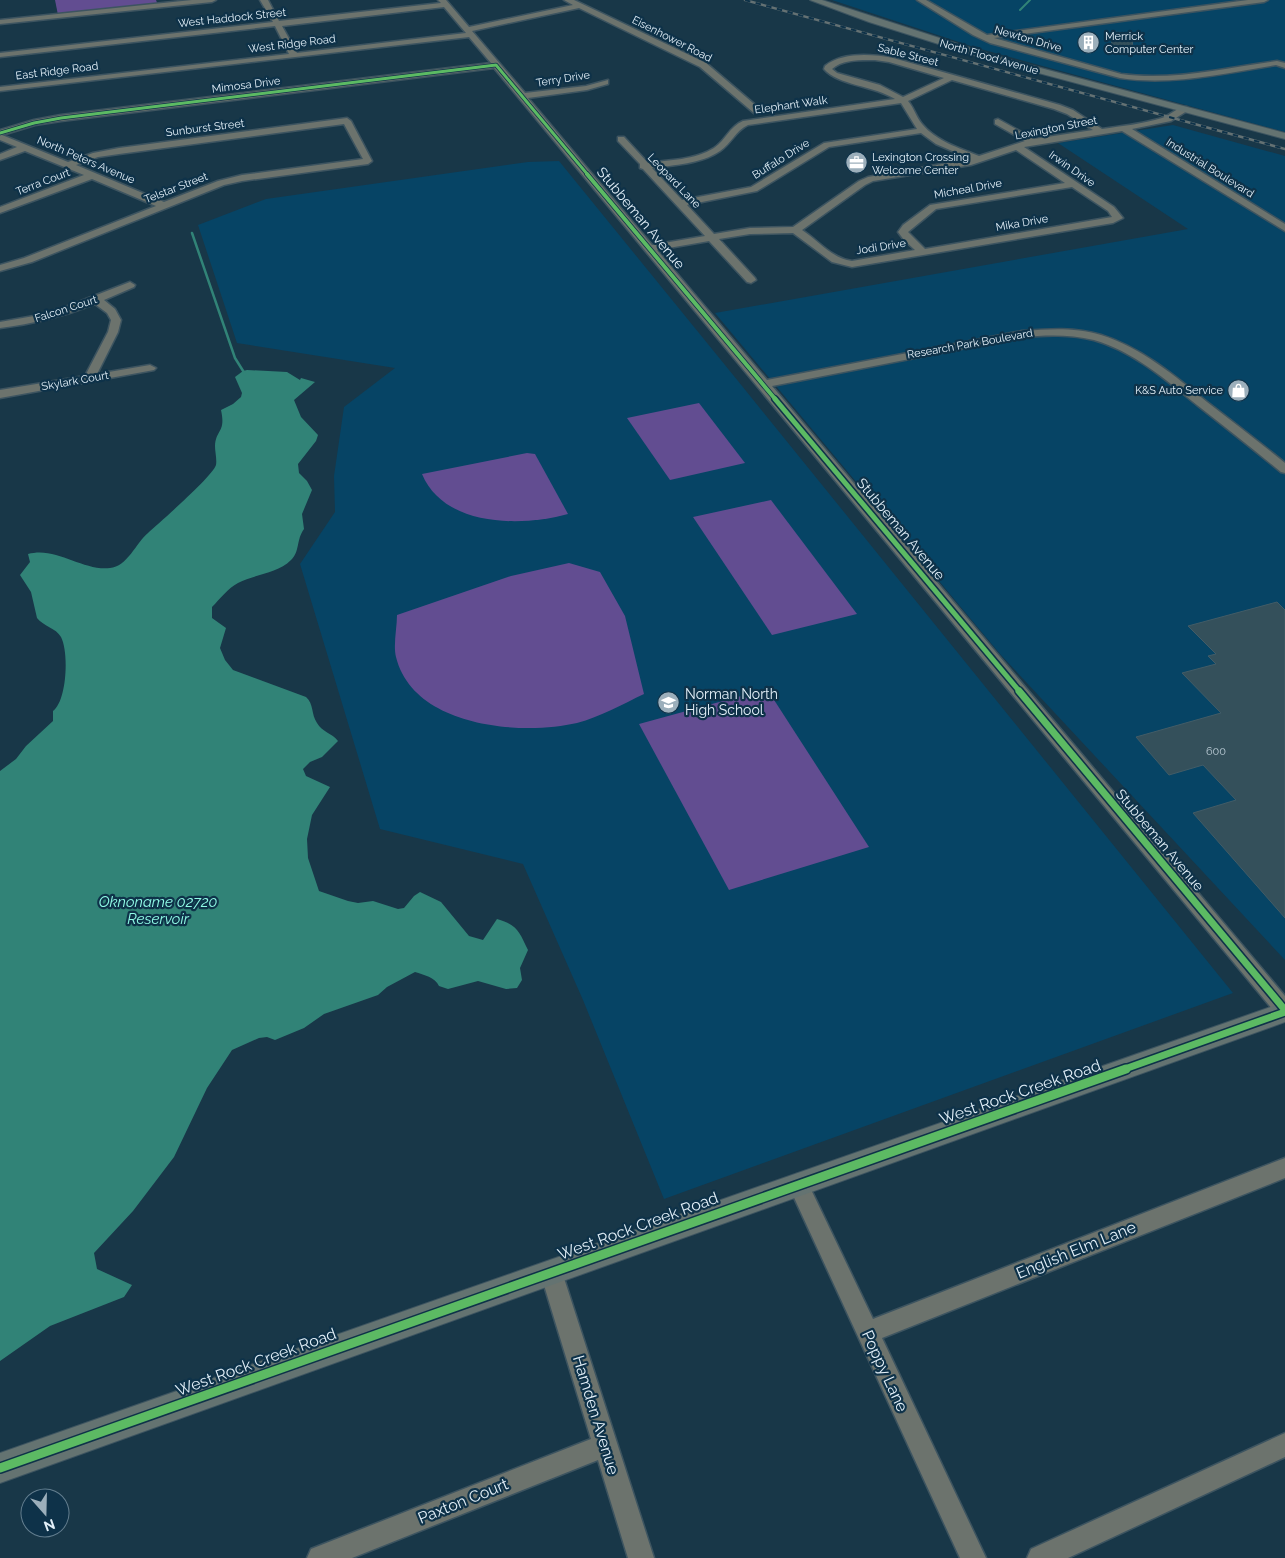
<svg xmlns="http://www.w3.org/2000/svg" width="1285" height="1558" font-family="Raleway,sans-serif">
  <rect width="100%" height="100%" fill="#183748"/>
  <g fill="#064465">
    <path d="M832 0H1285V132L977 48Z"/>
    <path d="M1173 125 1285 156V960L1000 654 715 313 1188 229 1058 143Z"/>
    <path d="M559 161 738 381 1233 993 664 1199 583 1000 523 864 380 829 300 564 335 512 334 476 344 407 395 368 237 343 198 225 266 199 528 162Z"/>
  </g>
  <g fill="#624d91">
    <path d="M55 0H156L158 5 58 15Z"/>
    <path d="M699 403 745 463 670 480 627 418Z"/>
    <path d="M527 453 535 454 568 514C521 527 444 527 422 474Z"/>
    <path d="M771 500 857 614 772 635 693 517Z"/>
    <path d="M569 563 600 572 625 616 644 694C623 704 600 717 577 723 521 736 413 727 396 657 393 645 397 628 397 615L511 576Z"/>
    <path d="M767 689 869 847 729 890 639 724Z"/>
  </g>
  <path fill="#318377" d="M247 370 287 372 300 380 301 378 315 382 294 400 301 417 318 435 316 441 298 464 299 473 307 481 312 490 302 514 304 529C296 540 300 552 291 560 277 574 255 574 238 583 228 588 220 599 212 607V618L226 628 220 648 225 660 233 670 306 697C314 704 311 714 317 723 322 732 332 733 338 741L322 757 310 762 303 769 306 776 330 787 312 815 307 839 308 858 319 891 348 901 358 903 373 901 398 909 404 908 414 896 420 892 441 902 469 936 483 940 497 919C518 925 519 932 528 950L520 968 522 980 517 988 506 989 478 981 448 989 439 986C435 977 424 975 415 972L387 987 378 995 324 1014 304 1028 275 1040 267 1037 259 1038 232 1050 207 1088 174 1157 133 1211 94 1253 97 1269 132 1285 124 1297 50 1326 0 1361V771L16 759 26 746 53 721V711C67 701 69 652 61 637 56 628 43 626 37 618L31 592 20 575 30 562 28 554C56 546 82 571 110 568 127 567 136 543 148 533 160 522 212 477 216 465 217 459 215 452 215 446 216 429 226 433 221 410L233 404 241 397 242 393 235 377 243 371Z"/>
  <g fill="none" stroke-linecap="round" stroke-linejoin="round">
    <path stroke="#318377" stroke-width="2" d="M1020 10 1030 0"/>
    <path stroke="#318377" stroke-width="2.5" d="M192 233 235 358 245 374"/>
  </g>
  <g fill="#34505b" stroke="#425c67">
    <path d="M1111 32 1131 33 1133 47 1112 46Z"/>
    <path d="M1277 602 1285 610V918L1193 813 1236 800 1203 765 1169 775 1136 737 1221 713 1182 673 1216 664 1208 656 1216 654 1188 626Z"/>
  </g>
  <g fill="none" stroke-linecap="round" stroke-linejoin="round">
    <defs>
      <g id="minor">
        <path d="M192 0H216L212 2 0 24V20Z"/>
        <path d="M260 0H268L279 21 441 3 438 0H446L469 27 573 5 564 0H574L706 63 760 109V113H754L700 67 579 8 472 31 525 93 586 86 608 80V84L587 90 528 98 652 245 705 236 643 169 640 168V164L618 141V137H624L648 163C669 160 695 160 714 148 726 140 729 127 743 121L895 99C875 86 837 85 824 69L825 66C842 52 872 54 893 58L1060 105 1073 110 1102 129C1122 126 1143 124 1162 118 1171 115 1178 106 1187 107V111L1171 121 1132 129 1285 224V231L1122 131 1024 147 1114 207 1123 218 1113 223 852 267 832 262 793 233 750 234 719 239 755 278 756 280 751 283 747 282 709 241 657 250 767 380 1022 331C1049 329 1075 327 1101 335 1142 348 1175 376 1207 402 1233 422 1259 442 1285 463V473L1281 472C1253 449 1225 427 1197 405 1166 380 1133 351 1094 340 1070 334 1046 335 1022 337L772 386 1285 996V1018L1278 1016 494 68 61 121 35 125 2 135 68 162 93 153 119 148 347 118 351 121 372 161 368 164 242 181 224 185 32 262 0 271V265L24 258 156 206 92 179 0 213V207L84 175 25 151 0 160V154L17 147 0 140V130L34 120 61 115 491 63 469 37 0 91V87L289 54 275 26 0 57V53L273 22ZM444 7 466 33 297 53 282 26ZM875 60 889 62 944 78 903 97 880 85 837 73 832 69C843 59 861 60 875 60ZM952 80 1054 109 1067 114 1093 130 1034 139 998 119 995 120V124L1025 141 979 156C959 148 936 141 922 124 916 117 914 108 908 101ZM901 103 917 129 824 143 751 187 682 200 652 168C674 165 701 164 720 151 731 144 735 131 748 125ZM344 124 363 159 242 175 218 181 164 202 76 165 98 157 119 154ZM921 133 936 144 971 159 868 177 859 181 793 227 750 228 714 234 687 205 757 191 829 147ZM1016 150 1065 183 930 205 903 225 898 232 904 240 915 250 852 261C831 258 819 241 802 230L865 185 873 181 971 165ZM1072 187 1108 211 1112 217 925 249 908 232 936 209Z"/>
        <path d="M917 0H926L987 35 1248 0H1268L1264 2 994 38 1121 74C1173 81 1225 68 1277 61L1285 63V68L1276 65C1225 73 1172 86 1120 78L990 43 973 35Z"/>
        <path d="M130 282 135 285 134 287 104 300 115 309 121 320 118 332 97 374 150 365 156 368 154 370 0 398V390L85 376 108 332 111 320 107 313 95 304C64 316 33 324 0 328V322L34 316 63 308Z"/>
        <path d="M1285 1158V1178L882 1338 986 1558H960L791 1191 787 1184 791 1177 798 1174 805 1177 873 1319Z"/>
        <path d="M551 1261 559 1264 562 1272 654 1558H628L598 1460 352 1558H307L311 1549 591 1439 540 1272 543 1264Z"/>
        <path d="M1285 1433V1457L1068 1558H1027L1031 1549Z"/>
      </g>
      <g id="major">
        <path d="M810 0H822L992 55 1285 133V139L986 59 869 22Z"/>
        <path d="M1285 1002V1022L0 1483V1453Z"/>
      </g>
    </defs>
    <use href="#minor" stroke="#3d5460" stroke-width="3"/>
    <use href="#major" stroke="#3d5460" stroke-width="2"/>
    <use href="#minor" fill="#6c736d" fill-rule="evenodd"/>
    <use href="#major" fill="#647371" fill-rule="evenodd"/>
    <defs>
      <path id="rail" d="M745 0 1285 149"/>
    </defs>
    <use href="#rail" stroke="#647173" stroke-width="2.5"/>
    <use href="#rail" stroke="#0e3249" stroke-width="2" stroke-dasharray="5.5" stroke-linecap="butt"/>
    <defs>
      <path id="cycleway-far4" d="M0 133 34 123 61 118 496 65 588 175"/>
      <path id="cycleway-far3" d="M587 174 776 400"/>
      <path id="cycleway-far2" d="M775 399 1020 692"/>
      <g id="cycleway-far1">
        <path d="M1019 691 1285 1010"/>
        <path d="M1122 1070 1285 1012"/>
      </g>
      <path id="cycleway" d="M0 1468 1126 1069"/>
    </defs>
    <use href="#cycleway-far4" stroke="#0e3249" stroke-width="4.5"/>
    <use href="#cycleway-far3" stroke="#0e3249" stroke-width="5.5"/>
    <use href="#cycleway-far2" stroke="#0e3249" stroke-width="8"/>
    <use href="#cycleway-far1" stroke="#0e3249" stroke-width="10"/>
    <use href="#cycleway" stroke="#0e3249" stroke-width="12"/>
    <use href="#cycleway-far4" stroke="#5cba63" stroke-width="3"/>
    <use href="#cycleway-far3" stroke="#5cba63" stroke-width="4"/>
    <use href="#cycleway-far2" stroke="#5cba63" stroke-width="5"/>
    <use href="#cycleway-far1" stroke="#5cba63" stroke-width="7"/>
    <use href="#cycleway" stroke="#5cba63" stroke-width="9"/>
  </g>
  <defs>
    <symbol id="building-disc" viewBox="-11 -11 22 22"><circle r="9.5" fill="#9cafbb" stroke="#0e3249"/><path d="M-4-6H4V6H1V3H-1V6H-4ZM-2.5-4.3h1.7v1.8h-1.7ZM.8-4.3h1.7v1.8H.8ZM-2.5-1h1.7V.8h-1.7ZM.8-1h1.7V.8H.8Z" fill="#fff"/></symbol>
    <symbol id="office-disc" viewBox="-11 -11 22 22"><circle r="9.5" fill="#9cafbb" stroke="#0e3249"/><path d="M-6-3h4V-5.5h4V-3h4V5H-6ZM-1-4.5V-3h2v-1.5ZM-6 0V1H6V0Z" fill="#fff"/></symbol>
    <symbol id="shop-disc" viewBox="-11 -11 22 22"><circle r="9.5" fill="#9cafbb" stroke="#0e3249"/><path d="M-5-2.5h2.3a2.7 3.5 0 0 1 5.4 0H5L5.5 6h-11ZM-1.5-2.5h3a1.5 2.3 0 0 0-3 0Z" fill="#fff"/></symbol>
    <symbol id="school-disc" viewBox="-11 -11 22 22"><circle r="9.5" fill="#9cafbb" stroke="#0e3249"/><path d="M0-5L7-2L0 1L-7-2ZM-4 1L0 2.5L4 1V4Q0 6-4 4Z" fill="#fff"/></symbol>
  </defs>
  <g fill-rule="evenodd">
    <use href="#building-disc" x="1076" y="30" width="25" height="25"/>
    <use href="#office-disc" x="844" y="150" width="25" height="25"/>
    <use href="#shop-disc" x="1226" y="378" width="25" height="25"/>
    <use href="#school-disc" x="656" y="690" width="25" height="25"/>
  </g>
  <g text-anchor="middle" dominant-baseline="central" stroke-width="4.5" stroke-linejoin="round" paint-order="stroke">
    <g font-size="11" fill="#e3f0f9" stroke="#0e3249">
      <text transform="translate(232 18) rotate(-6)">West Haddock Street</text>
      <text transform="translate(672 39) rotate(27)">Eisenhower Road</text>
      <text transform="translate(1028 39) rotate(16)">Newton Drive</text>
      <text transform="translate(292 44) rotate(-7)">West Ridge Road</text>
      <text transform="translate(908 55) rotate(14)">Sable Street</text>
      <text transform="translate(989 57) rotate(16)">North Flood Avenue</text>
      <text transform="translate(57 71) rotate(-7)">East Ridge Road</text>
      <text transform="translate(563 79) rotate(-9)">Terry Drive</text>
      <text transform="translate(246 85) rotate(-7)">Mimosa Drive</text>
      <text transform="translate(791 105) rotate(-8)">Elephant Walk</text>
      <text transform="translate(205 128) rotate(-7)">Sunburst Street</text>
      <text transform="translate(1056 128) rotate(-11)">Lexington Street</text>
      <text transform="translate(781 159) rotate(-32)">Buffalo Drive</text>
      <text transform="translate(86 160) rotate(23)">North Peters Avenue</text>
      <text transform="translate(1210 168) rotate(32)">Industrial Boulevard</text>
      <text transform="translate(1072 169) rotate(35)">Irwin Drive</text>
      <text transform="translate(674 181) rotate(46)">Leopard Lane</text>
      <text transform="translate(43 182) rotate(-21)">Terra Court</text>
      <text transform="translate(176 188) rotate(-21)">Telstar Street</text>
      <text transform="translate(968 189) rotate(-10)">Micheal Drive</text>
      <text transform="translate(1022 223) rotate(-10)">Mika Drive</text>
      <text transform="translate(881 247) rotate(-9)">Jodi Drive</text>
      <text transform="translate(66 309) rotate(-18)">Falcon Court</text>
      <text transform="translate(970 344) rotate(-10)">Research Park Boulevard</text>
      <text transform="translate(75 381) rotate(-10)">Skylark Court</text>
    </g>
    <g font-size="11" fill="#e3f0f9" stroke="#0e3249" text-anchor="start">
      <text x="1105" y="36">Merrick<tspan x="1105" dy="13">Computer Center</tspan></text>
      <text x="872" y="157">Lexington Crossing<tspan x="872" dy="13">Welcome Center</tspan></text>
      <text x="1223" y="390" text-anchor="end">K&amp;S Auto Service</text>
    </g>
    <g font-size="11" fill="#b7c8d2">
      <text x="1216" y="751">600</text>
    </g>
    <g font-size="14" fill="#e3f0f9" stroke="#0e3249">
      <text transform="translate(641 218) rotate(50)">Stubbeman Avenue</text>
      <text transform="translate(901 529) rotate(50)">Stubbeman Avenue</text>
      <text transform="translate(1160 840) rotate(50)">Stubbeman Avenue</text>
    </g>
    <g font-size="14" fill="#e3f0f9" stroke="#0e3249" text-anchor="start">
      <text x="685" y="694">Norman North<tspan x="685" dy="16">High School</tspan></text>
    </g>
    <g font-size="15" font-style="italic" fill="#91fce7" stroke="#0e3249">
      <text x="158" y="902">Oknoname 02720<tspan x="158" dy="17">Reservoir</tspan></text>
    </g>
    <g font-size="16" fill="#e3f0f9" stroke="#0e3249">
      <text transform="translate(1020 1092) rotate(-19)">West Rock Creek Road</text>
      <text transform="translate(638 1226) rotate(-20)">West Rock Creek Road</text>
      <text transform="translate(1076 1250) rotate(-22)">English Elm Lane</text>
      <text transform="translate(256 1362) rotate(-20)">West Rock Creek Road</text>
      <text transform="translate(885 1371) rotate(65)">Poppy Lane</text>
      <text transform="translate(596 1415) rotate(73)">Hamden Avenue</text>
      <text transform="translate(463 1501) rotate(-22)">Paxton Court</text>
    </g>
  </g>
  <g transform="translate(45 1513) rotate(160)"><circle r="24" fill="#0e3249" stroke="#637e8f"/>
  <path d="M0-4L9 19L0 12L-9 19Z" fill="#9cafbb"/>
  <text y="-8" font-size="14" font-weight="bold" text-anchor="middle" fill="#e3f0f9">N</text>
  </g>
</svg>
